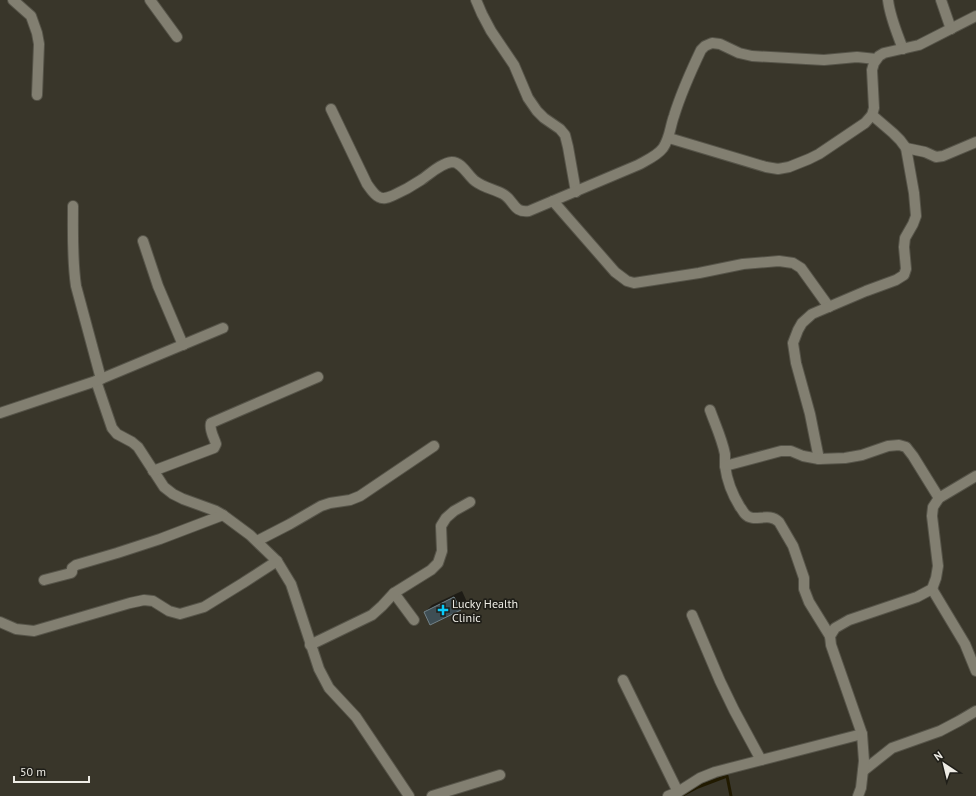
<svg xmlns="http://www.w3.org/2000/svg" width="976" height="796" font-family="'PT Sans',sans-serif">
  <rect width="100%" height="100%" fill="#39362a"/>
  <path fill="#0007" d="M462 591 467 602 460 609 425 612 432 605Z"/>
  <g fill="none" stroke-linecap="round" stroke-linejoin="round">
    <path stroke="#211a00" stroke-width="3" d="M681 796 698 787 727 776 731 796"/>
  </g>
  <path fill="#3f4e54" stroke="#728288" d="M454 597 461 610 430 625 424 612Z"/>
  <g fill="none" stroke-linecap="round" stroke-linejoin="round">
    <defs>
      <g id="minor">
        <path d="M13 0 31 16 37 33 39 44 37 95"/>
        <path d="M150 0 177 37"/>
        <path d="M476 0 482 14 491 31 514 65 528 98 537 111 544 118 560 129 565 135 568 147 576 192"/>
        <path d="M888 0C890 17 897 33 903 49"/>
        <path d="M941 0 951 29"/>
        <path d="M331 109 367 184C370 188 374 195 379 197 384 200 389 197 394 195 403 191 412 186 421 180 430 174 441 163 452 162 462 162 468 176 475 181 484 188 494 189 503 194 515 201 513 213 529 211L638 165C647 160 657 156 663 148 670 138 670 127 674 116 681 93 691 71 701 50L705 46 712 43 720 44 739 53 752 56 824 60 857 57 876 59"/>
        <path d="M669 138 766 167 778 169 789 167 809 159 819 154 865 123 872 115 874 108 872 70 874 63 879 56 884 53 919 45 976 16"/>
        <path d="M906 148 925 152 936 157 943 156 976 142"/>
        <path d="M553 201 615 272 627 281 634 283 699 273 743 264 779 261 793 263 801 268 829 307"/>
        <path d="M73 206C73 232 72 259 76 286L101 379"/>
        <path d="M143 241 158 286 183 345"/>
        <path d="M96 381 112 428 117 434 132 442 138 447 164 487 173 494 183 499 216 511 223 515 250 535 277 561 291 584 319 669 329 688 356 717 409 796"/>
        <path d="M710 410C715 424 722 439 725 454 725 458 725 462 725 466 727 481 732 494 740 507 742 509 743 512 745 514 754 524 768 511 779 522L793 546 804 578V589L809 602 830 636"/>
        <path d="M0 413 96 381 223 328"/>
        <path d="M819 459 810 414 796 363 793 343 798 330 802 323 812 314 866 291 896 280 904 275 906 269 904 247 905 238 913 224 916 216 914 193 906 148 900 140 893 133 872 115"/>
        <path d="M725 466 781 451H791L803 456 819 459 845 458 862 455 888 446 899 445 906 447 913 456 939 498"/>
        <path d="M153 471 214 448 216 444C214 437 209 430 211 423L318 377"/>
        <path d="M257 541 290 524 321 506 330 503 350 500 360 496 434 446"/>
        <path d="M44 580 71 573 72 572V568L76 565 117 553 160 539 223 515"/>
        <path d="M932 589 965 644 976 671"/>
        <path d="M394 593 414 620"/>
        <path d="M692 615 720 681 734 710 761 760"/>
        <path d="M0 622 16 629 34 631 130 603 144 600 153 601 169 611 180 614 204 607 243 583 277 561"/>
        <path d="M310 645 372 615 382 606 394 593 431 570 438 563 442 551 441 526 446 518 454 511 470 502"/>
        <path d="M623 680 678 792"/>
        <path d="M863 771 892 748 940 731 959 721 976 711"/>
        <path d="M432 796 500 775"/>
        <path d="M668 796 678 792 700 778 715 772 862 734 831 645 830 636 835 628 849 620 917 597 932 589 936 578 938 566 932 516 933 507 939 498 976 476"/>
        <path d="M858 796 861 788 864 761 862 734"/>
      </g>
    </defs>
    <use href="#minor" stroke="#565449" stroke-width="12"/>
    <use href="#minor" stroke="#827f71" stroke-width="10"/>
  </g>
  <path fill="#08cbfa" stroke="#1f1e18" stroke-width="1.5" d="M441 604h4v4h4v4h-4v4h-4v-4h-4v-4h4z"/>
  <g text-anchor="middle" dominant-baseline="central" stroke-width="3.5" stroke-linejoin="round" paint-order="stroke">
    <g font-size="12" fill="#eeece5" stroke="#1f1e18" text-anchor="start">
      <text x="452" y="603">Lucky Health<tspan x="452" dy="14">Clinic</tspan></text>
    </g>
  </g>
  <g transform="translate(944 764) rotate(325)" stroke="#1f1e18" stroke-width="3" paint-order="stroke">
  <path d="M0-3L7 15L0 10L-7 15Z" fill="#eeece5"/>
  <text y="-6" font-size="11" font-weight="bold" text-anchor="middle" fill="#eeece5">N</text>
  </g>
  <path d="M14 776v6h75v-6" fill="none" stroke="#eeece5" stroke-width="2"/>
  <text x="20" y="776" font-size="12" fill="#eeece5" stroke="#1f1e18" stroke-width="3" paint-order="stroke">50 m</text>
</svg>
